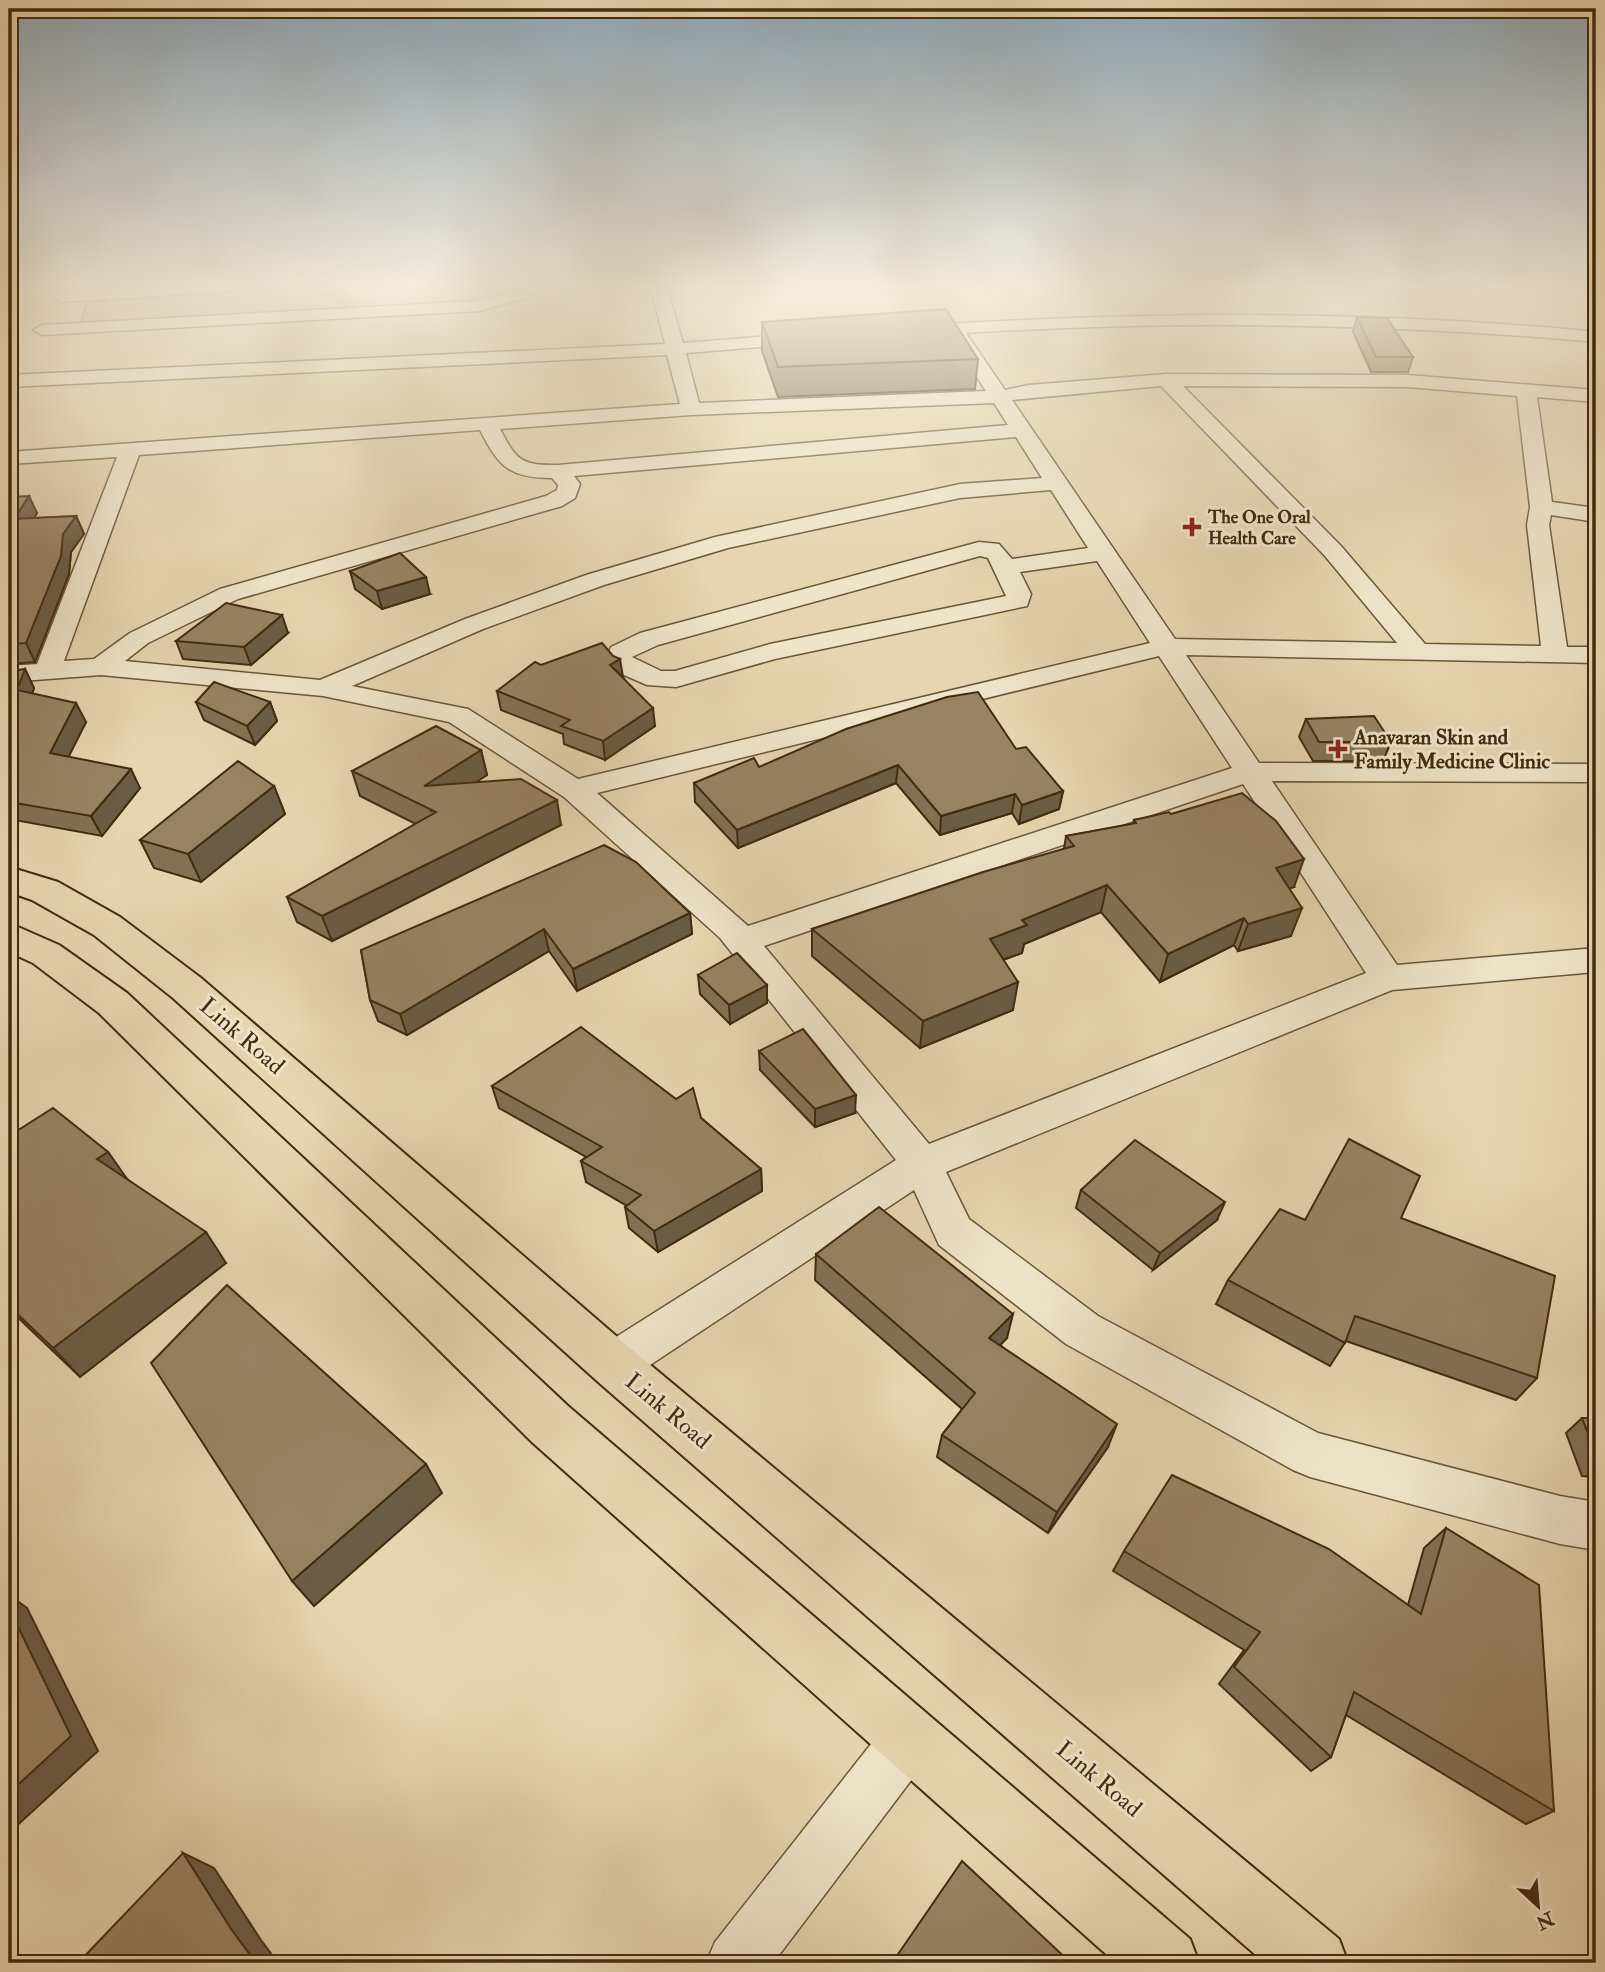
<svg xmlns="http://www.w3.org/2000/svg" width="1605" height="1972" font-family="'IM FELL Double Pica',serif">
  <rect width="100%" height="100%" fill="#e6d5ae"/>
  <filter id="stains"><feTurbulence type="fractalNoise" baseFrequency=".00286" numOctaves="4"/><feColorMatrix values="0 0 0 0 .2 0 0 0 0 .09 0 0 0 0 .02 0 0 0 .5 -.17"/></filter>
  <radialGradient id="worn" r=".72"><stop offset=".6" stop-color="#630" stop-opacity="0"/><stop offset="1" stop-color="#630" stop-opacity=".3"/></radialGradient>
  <path fill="#cab893" stroke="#867251" stroke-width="2" d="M363 284H491L495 286 493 292 473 300 80 326 87 302Z"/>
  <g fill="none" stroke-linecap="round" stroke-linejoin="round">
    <defs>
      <g id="minor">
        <path d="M181 284H263L255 289 62 302 53 297 62 292Z"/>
        <path d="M528 284H548L524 299 479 311 42 335 33 330 42 325 479 301 505 294Z"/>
        <path d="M650 284H666L683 343 810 333 819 338 810 343 686 353 699 403 986 391 948 334 905 335 902 331 905 327 911 326C1140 312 1368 309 1596 332V342C1386 323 1177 320 966 333L1005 390 1029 385 1166 374 1407 375 1596 390V402L1537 397 1552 502 1596 508V522L1551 515 1549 525 1567 647H1596V663L1186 655 1259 763 1596 764V782L1272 781 1397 965 1596 948V972L1392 990 946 1172 969 1219 1098 1316 1318 1433 1560 1496 1596 1502V1550L1560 1544 1310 1477 1293 1470 1066 1344 939 1245 914 1190 629 1379 613 1385 597 1379 591 1364 597 1349 896 1160 720 938 564 797 449 722 323 696 101 675 9 682V666L37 664 117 457 9 464V452L680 404 667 355 9 387V375L665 344ZM1161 386 1325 556 1397 643 1175 639 1012 400ZM1183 386 1407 387 1517 396 1530 507 1527 525 1541 646 1425 644 1341 546ZM994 403 1008 425 558 465C521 465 517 461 500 429L691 415ZM480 430C499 467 509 478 552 478L558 485 557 490 546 496 220 589 130 633 94 659 64 661 139 455ZM1016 437 1042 478 960 484 715 537 586 575 465 619 320 680 125 661 148 643 238 599 562 506 575 498 580 484 574 476ZM1051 490 1088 548 1012 559 999 544 979 542 640 633 611 647 606 658 617 672 647 685 676 687 775 659 1027 606 1031 594 1020 572 1097 561 1150 643 578 779 468 709 352 686 483 629 604 585 728 548 960 498ZM980 556 988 558 1006 596 770 644 675 671H661L632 657 658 645ZM1159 656 1232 768 748 926 597 793ZM1243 784 1366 973 929 1144 764 946Z"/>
        <path d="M909 1712 928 1720 936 1739 928 1758 773 1963H706L715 1942 890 1720Z"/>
      </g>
      <g id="major">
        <path d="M9 867 58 882 120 917 201 978 630 1348 1339 1939 1348 1963H1265L596 1380 173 998 94 935 32 900 9 892Z"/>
        <path d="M9 923 59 945 127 993 568 1406 1190 1939 1199 1963H1116L532 1442 99 1013 33 963 9 952Z"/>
      </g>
    </defs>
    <use href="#minor" stroke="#6b5637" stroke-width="3"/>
    <use href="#major" stroke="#422b0f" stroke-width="4"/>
    <use href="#minor" fill="#efe4ca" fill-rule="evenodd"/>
    <use href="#major" fill="#e6d5ae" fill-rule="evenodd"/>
  </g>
  <g fill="#827154" stroke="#422b0f" stroke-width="2">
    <path d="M1357 317 1413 357 1408 372H1371L1353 332Z"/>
    <path d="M762 322 978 359 975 389 778 397 762 351Z"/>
    <path d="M9 497 37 513 34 518 76 516 84 534 71 552 69 574 35 662 9 664Z"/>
    <path d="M350 571 430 594 382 609 355 589Z"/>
    <path d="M288 633 251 665 183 659 176 641Z"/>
    <path d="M9 665 19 670 25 669 34 688 32 693 86 722 68 757 140 788 102 836 9 819Z"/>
    <path d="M623 677 655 726 605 760 564 744 563 734 501 710 497 691Z"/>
    <path d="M196 702H270L277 721 255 745 204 720Z"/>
    <path d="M1306 719 1391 742 1383 761H1313L1299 737Z"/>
    <path d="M1016 749 1063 791 1059 809 1019 824 1012 813 940 835 896 783 738 848 695 802 694 783Z"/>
    <path d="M481 750 487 775 475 782 561 825 332 941 297 922 287 897 416 824 360 796 352 771Z"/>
    <path d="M274 786 285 814 201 882 154 868 140 840Z"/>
    <path d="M1171 814 1294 887 1289 888 1291 936 1238 951 1234 945 1160 982 1101 912 1024 944 1022 953 1003 960 1013 1010 920 1048 812 956V929L1064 849 1066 836 1133 824 1134 820Z"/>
    <path d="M690 913 692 934 577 991 549 951 407 1035 378 1021 370 1000 361 950Z"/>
    <path d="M698 975 767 985V1003L730 1024 700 994Z"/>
    <path d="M759 1051 855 1113 815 1127 760 1070Z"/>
    <path d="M492 1086 701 1118 761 1169 762 1191 658 1252 629 1228 625 1207 627 1206 586 1182 581 1161 586 1157 499 1108Z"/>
    <path d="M9 1136 108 1152 126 1178 226 1263 80 1377 9 1309Z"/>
    <path d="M1081 1190 1217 1220 1153 1270 1076 1208Z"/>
    <path d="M1401 1218 1537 1378 1516 1400 1346 1341 1330 1366 1216 1304 1228 1280 1305 1220Z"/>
    <path d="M816 1254 1007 1338 1000 1345 1108 1447 1048 1533 937 1457 942 1435 962 1409 815 1280Z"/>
    <path d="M1582 1418H1596V1477L1582 1476 1566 1433Z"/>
    <path d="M1446 1528 1554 1811 1526 1824 1346 1715 1331 1757 1311 1771 1219 1684 1244 1650 1113 1571 1124 1551 1408 1605 1424 1548Z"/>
    <path d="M1596 1565V1654L1589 1571Z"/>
  </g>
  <g fill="#6a5c45" stroke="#422b0f" stroke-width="2">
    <path d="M29 496 37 513 23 537 14 519Z"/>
    <path d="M76 516 84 534 71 552 69 574 35 662 26 643 63 534Z"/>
    <path d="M426 577 430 594 382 609 377 591Z"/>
    <path d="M282 615 288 633 251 665 244 647Z"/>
    <path d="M620 659 623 677 610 665Z"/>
    <path d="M16 665 22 675 25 669 34 688 27 709 17 690 13 671Z"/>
    <path d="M270 702 277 721 255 745 247 726Z"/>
    <path d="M76 703 86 722 61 772 50 753Z"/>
    <path d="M653 708 655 726 605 760 603 741Z"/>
    <path d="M481 750 487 775 431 811 424 786Z"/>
    <path d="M898 765 896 783 738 848 737 830Z"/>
    <path d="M131 769 140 788 102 836 91 816Z"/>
    <path d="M274 786 285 814 201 882 188 854Z"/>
    <path d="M1063 791 1059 809 1019 824 1022 805Z"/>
    <path d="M1015 794 1012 813 940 835 941 816Z"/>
    <path d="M557 800 561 825 332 941 322 916Z"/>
    <path d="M1304 859 1294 887 1266 896 1276 868Z"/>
    <path d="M1107 885 1101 912 1024 944 1022 953 985 966 990 939 1022 920Z"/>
    <path d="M1302 908 1291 936 1238 951 1248 924Z"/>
    <path d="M690 913 692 934 577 991 573 969Z"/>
    <path d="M1244 918 1234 945 1160 982 1168 954Z"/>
    <path d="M544 929 549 951 407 1035 400 1014Z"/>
    <path d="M1018 982 1013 1010 920 1048 923 1021Z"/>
    <path d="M767 985V1003L730 1024 729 1005Z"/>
    <path d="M856 1095 855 1113 815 1127V1109Z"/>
    <path d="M108 1152 130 1183 97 1159Z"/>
    <path d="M761 1169 762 1191 658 1252 654 1231Z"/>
    <path d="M1225 1202 1217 1220 1153 1270 1160 1253Z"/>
    <path d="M206 1232 226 1263 80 1377 53 1348Z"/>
    <path d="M1013 1314 1007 1338 984 1362 989 1338Z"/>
    <path d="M1117 1424 1108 1447 1048 1533 1057 1512Z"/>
    <path d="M426 1464 442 1493 314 1606 292 1581Z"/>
    <path d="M9 1595 27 1608 98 1751 9 1833Z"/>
    <path d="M183 1853 214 1868 261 1940 278 1963H256L231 1929Z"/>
  </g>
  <g fill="#978362" stroke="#422b0f" stroke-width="2">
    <path d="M946 309 978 359 778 367 762 322Z"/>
    <path d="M1357 317 1387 318 1413 357H1376Z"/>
    <path d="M29 496 14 519 76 516 63 534 61 556 26 643 9 644V497Z"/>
    <path d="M400 553 426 577 377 591 350 571Z"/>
    <path d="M226 603 282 615 244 647 176 641Z"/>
    <path d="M602 643 613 656 620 659 610 665 653 708 603 741 561 726 570 720 497 691 535 662 541 665Z"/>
    <path d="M9 665H16L13 671 25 669 17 690 76 703 50 753 131 769 91 816 9 802Z"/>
    <path d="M214 682 270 702 247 726 196 702Z"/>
    <path d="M978 692 1016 749 1026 747 1063 791 1022 805 1015 794 941 816 898 765 737 830 694 783 754 758 759 767 846 729 947 697Z"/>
    <path d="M1374 716 1391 742H1319L1306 719Z"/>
    <path d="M436 726 481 750 424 786 521 779 557 800 322 916 287 897 436 812 352 771Z"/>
    <path d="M238 761 274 786 188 854 140 840Z"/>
    <path d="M1242 793 1276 821 1304 859 1276 868 1302 908 1248 924 1244 918 1168 954 1107 885 1022 920 1027 925 990 939 1018 982 923 1021 812 929 983 872 1074 846 1066 836 1136 823 1134 820 1169 812 1171 814Z"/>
    <path d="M604 845 636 862 690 913 573 969 544 929 400 1014 370 1000 361 950Z"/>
    <path d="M737 953 767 985 729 1005 698 975Z"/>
    <path d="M581 1027 676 1099 693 1088 701 1118 761 1169 654 1231 625 1207 641 1195 581 1161 602 1147 492 1086Z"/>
    <path d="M803 1029 856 1095 815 1109 759 1051Z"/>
    <path d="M53 1108 108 1152 97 1159 206 1232 53 1348 9 1306V1136Z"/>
    <path d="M1349 1139 1420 1176 1401 1218 1555 1276 1537 1378 1355 1316 1345 1343 1228 1280 1280 1209 1305 1220Z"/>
    <path d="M1135 1140 1225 1202 1160 1253 1081 1190Z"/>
    <path d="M879 1207 1013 1314 989 1338 1117 1424 1057 1512 942 1435 975 1393 816 1254Z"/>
    <path d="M227 1285 426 1464 292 1581 151 1363Z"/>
    <path d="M1582 1418H1596V1454Z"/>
    <path d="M1172 1475 1329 1549 1421 1614 1446 1528 1539 1585 1554 1811 1354 1692 1331 1757 1234 1667 1260 1632 1124 1551Z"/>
    <path d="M9 1608 71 1736 9 1793Z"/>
    <path d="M183 1853 231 1929 256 1963H78Z"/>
    <path d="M962 1861 1071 1963H892Z"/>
  </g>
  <linearGradient id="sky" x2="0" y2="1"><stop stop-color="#91aabb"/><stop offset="0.51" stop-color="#f4ecdb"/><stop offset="1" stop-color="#f4ecdb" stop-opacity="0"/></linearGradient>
  <rect width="1605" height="560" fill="url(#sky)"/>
  <g fill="#8f2418" stroke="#efe4ca" stroke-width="2.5">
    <path d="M1188.5 516.5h7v7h7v7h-7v7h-7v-7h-7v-7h7z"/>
    <path d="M1334.5 738.5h7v7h7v7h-7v7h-7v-7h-7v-7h7z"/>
  </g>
  <g text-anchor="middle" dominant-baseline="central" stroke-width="6" stroke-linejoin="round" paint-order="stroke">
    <g font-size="18" font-weight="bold" fill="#422b0f" stroke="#efe4ca" text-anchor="start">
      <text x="1208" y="517">The One Oral<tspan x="1208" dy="21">Health Care</tspan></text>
    </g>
    <g font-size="21" font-weight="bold" fill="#422b0f" stroke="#efe4ca" text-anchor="start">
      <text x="1354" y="737">Anavaran Skin and<tspan x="1354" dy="24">Family Medicine Clinic</tspan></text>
    </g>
    <g font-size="24" fill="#422b0f" stroke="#efe4ca">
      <text transform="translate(242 1036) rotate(41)">Link Road</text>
      <text transform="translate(668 1411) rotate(40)">Link Road</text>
      <text transform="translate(1099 1779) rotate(40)">Link Road</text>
    </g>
  </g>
  <rect width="1605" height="1972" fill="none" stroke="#e6d5ae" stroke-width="35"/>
  <rect x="10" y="10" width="1584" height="1951" fill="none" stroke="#422b0f" stroke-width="3.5"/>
  <rect x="18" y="18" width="1570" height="1937" fill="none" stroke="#422b0f" stroke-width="2"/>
  <g transform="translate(1538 1906) rotate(154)" stroke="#efe4ca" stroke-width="5" paint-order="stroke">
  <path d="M0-5L12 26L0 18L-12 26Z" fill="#422b0f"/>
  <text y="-10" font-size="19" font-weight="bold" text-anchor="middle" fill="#422b0f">N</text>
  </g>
  <rect width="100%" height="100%" filter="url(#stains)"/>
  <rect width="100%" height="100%" fill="url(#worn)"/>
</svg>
